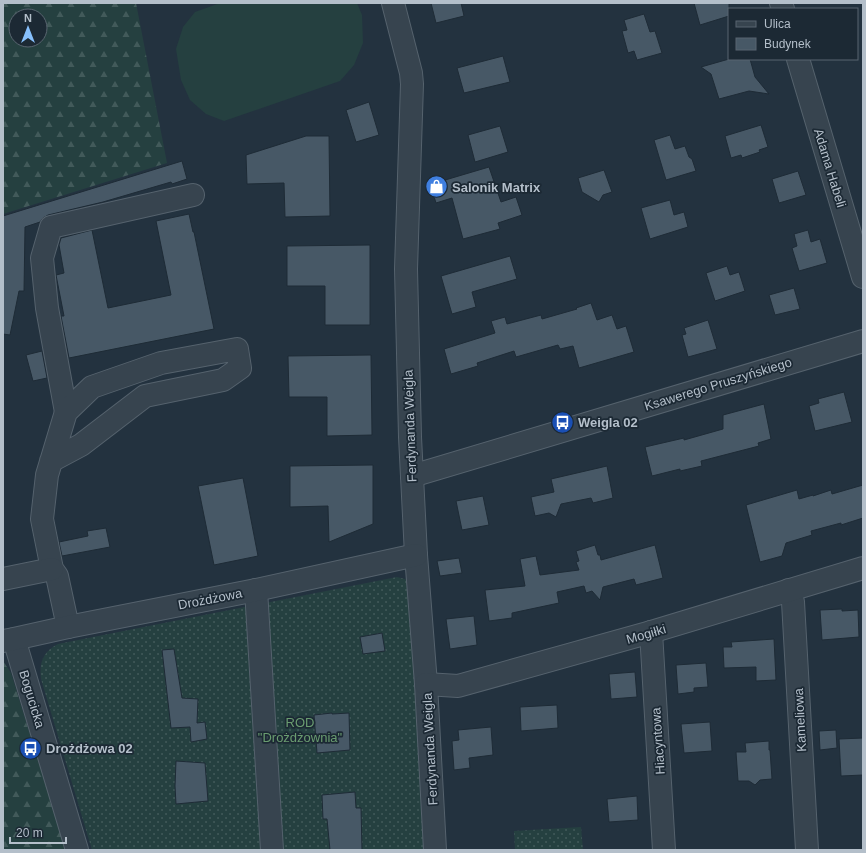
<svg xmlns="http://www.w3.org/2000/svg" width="866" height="853" font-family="Helvetica,sans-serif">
  <defs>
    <pattern id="grass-dots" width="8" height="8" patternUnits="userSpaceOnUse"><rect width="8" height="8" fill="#254040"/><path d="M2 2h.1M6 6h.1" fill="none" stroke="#425a5a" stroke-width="1.8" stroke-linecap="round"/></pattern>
    <pattern id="forest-firs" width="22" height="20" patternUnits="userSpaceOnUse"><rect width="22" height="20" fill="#254040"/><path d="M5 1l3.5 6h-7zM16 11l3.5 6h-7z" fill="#425a5a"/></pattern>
  </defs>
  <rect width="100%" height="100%" fill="#23323f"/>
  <g fill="url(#grass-dots)">
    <path d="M397 577 405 579 409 584 430 850H92L41 679C39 662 43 652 58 644Z"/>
    <path d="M581 827 583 850H515L514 831Z"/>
  </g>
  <g fill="url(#forest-firs)" fill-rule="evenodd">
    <path d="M3 3H136L167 163 3 214ZM16 16H40V40H16Z"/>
    <path d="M3 661 11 673 66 850H3Z"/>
  </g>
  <path fill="#254040" d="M220 3H357L362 15 363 43 354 65 340 81 224 121 206 114 190 100 181 80 176 49 183 27 195 12Z"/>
  <g fill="#475866" stroke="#1e2b36">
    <path d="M431 3H461L464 16 436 23Z"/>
    <path d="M694 3H729V16L700 25Z"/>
    <path d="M644 14 650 32 655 31 662 53 637 60 634 51 628 53 622 31 627 30 624 20Z"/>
    <path d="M503 56 510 82 464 93 457 68Z"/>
    <path d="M729 59H750L755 77 769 94 749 91 719 99 711 74 701 67Z"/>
    <path d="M369 102 379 135 356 142 346 110Z"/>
    <path d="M761 125 768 147 759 150 760 152 742 158 741 155 731 158 725 136Z"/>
    <path d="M500 126 508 152 475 162 468 135Z"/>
    <path d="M670 135 675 149 685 146 689 157 692 159 696 171 666 180 654 140Z"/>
    <path d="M306 136H329L330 216 285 217 284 183 247 184 246 155Z"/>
    <path d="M182 161 187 179 172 184 171 182 103 202 48 215 43 218 40 222 25 227 24 291H19L10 335 3 334V216Z"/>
    <path d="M489 167 501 202 516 197 522 215 498 223 500 229 463 239 452 198 436 203 432 190 435 183Z"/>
    <path d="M604 170 612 192 603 195 599 202 582 192 578 178Z"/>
    <path d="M798 171 806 195 779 203 772 179Z"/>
    <path d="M670 200 674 215 684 212 688 227 650 239 641 208Z"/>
    <path d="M189 214 193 232H194L214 329 69 358 61 316H64L56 275 64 273 59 245 61 238 92 230 108 308 171 295 156 221Z"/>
    <path d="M808 230 811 242 820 239 827 263 799 271 792 248 797 246 794 234Z"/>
    <path d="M370 245V325H325V286H287V246Z"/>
    <path d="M510 256 517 279 472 292 476 307 452 314 441 276Z"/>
    <path d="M727 266 730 275 739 272 745 291 715 301 706 273Z"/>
    <path d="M794 288 800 309 775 315 769 295Z"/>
    <path d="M591 303 597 320 612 315 617 329 626 326 634 352 579 368 573 346 560 349 558 345 516 357 514 351 477 363 478 366 451 374 444 349 495 333 491 321 505 317 507 324 541 315 542 319 577 309 576 308Z"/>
    <path d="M708 320 717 349 688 357 682 335 686 334 684 328Z"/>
    <path d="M42 351 47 378 33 381 26 355Z"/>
    <path d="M371 355 372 435 327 436V397H289L288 356Z"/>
    <path d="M844 392 852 422 815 431 809 406 819 403 818 399Z"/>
    <path d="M764 404 771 439 758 443 759 446 701 461 702 466 680 471V469L652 476 645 447 684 438V440L723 429V415Z"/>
    <path d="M373 465V524L329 542 328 506 290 507V466Z"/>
    <path d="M607 466 613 498 593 503 591 498 561 504 556 517 549 513 535 516 531 497 554 492 551 479Z"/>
    <path d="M243 478 258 556 214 565 198 486Z"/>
    <path d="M863 485V518L841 525V523L811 531 812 535 786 543 782 556 760 562 746 505 797 490 799 499 813 495V496L831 490 832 494Z"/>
    <path d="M483 496 489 525 462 530 456 501Z"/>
    <path d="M106 528 110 547 62 556 59 542 88 536 87 531Z"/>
    <path d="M595 545 598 555H600L601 560 655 545 663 578 636 585 634 579 603 587 600 600 592 591 586 593 584 586 557 592 559 603 512 613V618L489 621 485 590 525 586 520 559 536 556 540 575 579 570 576 562 579 561 576 551Z"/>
    <path d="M459 558 462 573 440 576 437 561Z"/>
    <path d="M842 609V611L858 610 859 637 822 640 820 610Z"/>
    <path d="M474 616 477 645 450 649 446 619Z"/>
    <path d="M382 633 385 651 363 654 360 637Z"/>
    <path d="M774 639 776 680 756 681V667L724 668 723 647H732L731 642Z"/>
    <path d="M174 649 182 698 198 699 197 723 205 722 207 739 191 742 190 727 171 728 162 650Z"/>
    <path d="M706 663 708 687 694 688V692L678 694 676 665Z"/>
    <path d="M635 672 637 697 611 699 609 674Z"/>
    <path d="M557 705 558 728 521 731 520 707Z"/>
    <path d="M332 713V714L349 713 350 750 317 753 314 715Z"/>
    <path d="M710 722 712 751 684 753 681 724Z"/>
    <path d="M491 727 493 755 469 758 470 768 454 770 452 741 459 740 458 730Z"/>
    <path d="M836 730 837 748 820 750 819 731Z"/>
    <path d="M863 738V775L841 776 839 739Z"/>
    <path d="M769 741V750H770L772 779 760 780 755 785 749 781H738L736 752H746L745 743Z"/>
    <path d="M176 761 205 763 208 801 176 804 175 786Z"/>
    <path d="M355 792 356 808H361L362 850H330L327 819H323L322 795Z"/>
    <path d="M637 796 638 820 609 822 607 799Z"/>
  </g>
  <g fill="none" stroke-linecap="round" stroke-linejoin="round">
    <defs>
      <g id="minor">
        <path d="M393 3 411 73 412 84 406 269 410 437 416 555 426 684 435 850"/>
        <path d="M781 3 783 9"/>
        <path d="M798 59 863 277"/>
        <path d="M66 412 47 308 42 258 51 227 193 195"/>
        <path d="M51 461 81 445 145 396 223 380 240 368 237 349 161 363 92 387 66 412 47 475 42 519 52 569 57 576 68 627"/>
        <path d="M412 476 863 341"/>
        <path d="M3 579 52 569"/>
        <path d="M256 590 272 850"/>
        <path d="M789 590 793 602 807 850"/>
        <path d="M651 632 664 850"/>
        <path d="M14 639 77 850"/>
        <path d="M3 641 14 639 68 627 256 590 416 555"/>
        <path d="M426 684 458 686 651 632 863 568"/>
      </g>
    </defs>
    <use href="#minor" stroke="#55626d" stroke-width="24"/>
    <use href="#minor" stroke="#37444f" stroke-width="22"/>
  </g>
  <defs>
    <symbol id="shop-disc" viewBox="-11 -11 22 22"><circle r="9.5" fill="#3f7fe0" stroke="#1c2934"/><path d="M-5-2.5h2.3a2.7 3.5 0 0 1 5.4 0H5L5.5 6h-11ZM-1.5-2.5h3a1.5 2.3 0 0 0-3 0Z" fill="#fff"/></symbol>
    <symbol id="bus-disc" viewBox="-11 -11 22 22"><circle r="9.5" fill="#1a4fb4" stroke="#1c2934"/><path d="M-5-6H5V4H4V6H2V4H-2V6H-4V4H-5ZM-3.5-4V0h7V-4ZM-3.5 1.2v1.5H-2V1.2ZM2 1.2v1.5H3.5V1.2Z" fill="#fff"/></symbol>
  </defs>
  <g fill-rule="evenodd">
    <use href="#shop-disc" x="424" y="174" width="25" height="25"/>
    <use href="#bus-disc" x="550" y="410" width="25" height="25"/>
    <use href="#bus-disc" x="18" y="736" width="25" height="25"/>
  </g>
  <g text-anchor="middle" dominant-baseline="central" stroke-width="3.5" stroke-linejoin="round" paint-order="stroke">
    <g font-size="13" fill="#b4bfca" stroke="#1c2934">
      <text transform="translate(830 168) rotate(73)">Adama Habeli</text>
      <text transform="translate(718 384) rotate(-17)">Ksawerego Pruszyńskiego</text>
      <text transform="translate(410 426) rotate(-92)">Ferdynanda Weigla</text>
      <text transform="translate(210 599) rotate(-11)">Drożdżowa</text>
      <text transform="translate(646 634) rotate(-16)">Mogiłki</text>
      <text transform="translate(32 699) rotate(73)">Bogucicka</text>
      <text transform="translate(800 720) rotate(-93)">Kameliowa</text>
      <text transform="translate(658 741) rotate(-94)">Hiacyntowa</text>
      <text transform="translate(430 749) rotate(-93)">Ferdynanda Weigla</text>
    </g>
    <g font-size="13" font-weight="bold" fill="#b4bfca" stroke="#1c2934" text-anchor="start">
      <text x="452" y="187">Salonik Matrix</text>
      <text x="578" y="422">Weigla 02</text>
      <text x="46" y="748">Drożdżowa 02</text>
    </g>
    <g font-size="13" fill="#6a9c70" stroke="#1c2934">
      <text x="300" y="722">ROD<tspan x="300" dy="15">"Drożdżownia"</tspan></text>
    </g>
  </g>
  <rect width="866" height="853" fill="none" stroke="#b4bfca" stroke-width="8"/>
  <rect x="728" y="8" width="130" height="52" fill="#1c2934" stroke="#596570"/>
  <rect x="736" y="21" width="20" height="6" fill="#37444f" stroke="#596570"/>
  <text x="764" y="28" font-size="12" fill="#b4bfca">Ulica</text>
  <rect x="736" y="38" width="20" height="12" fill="#475866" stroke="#596570"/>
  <text x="764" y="48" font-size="12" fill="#b4bfca">Budynek</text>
  <g transform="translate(28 28)"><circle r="19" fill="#1c2934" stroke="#596570"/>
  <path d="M0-3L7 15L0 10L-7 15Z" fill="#87c0fc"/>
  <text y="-6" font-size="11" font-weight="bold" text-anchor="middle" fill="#b4bfca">N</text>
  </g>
  <path d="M10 837v6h56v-6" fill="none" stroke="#b4bfca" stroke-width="2"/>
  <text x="16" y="837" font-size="12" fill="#b4bfca" stroke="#1c2934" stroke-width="3" paint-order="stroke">20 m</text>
</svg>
